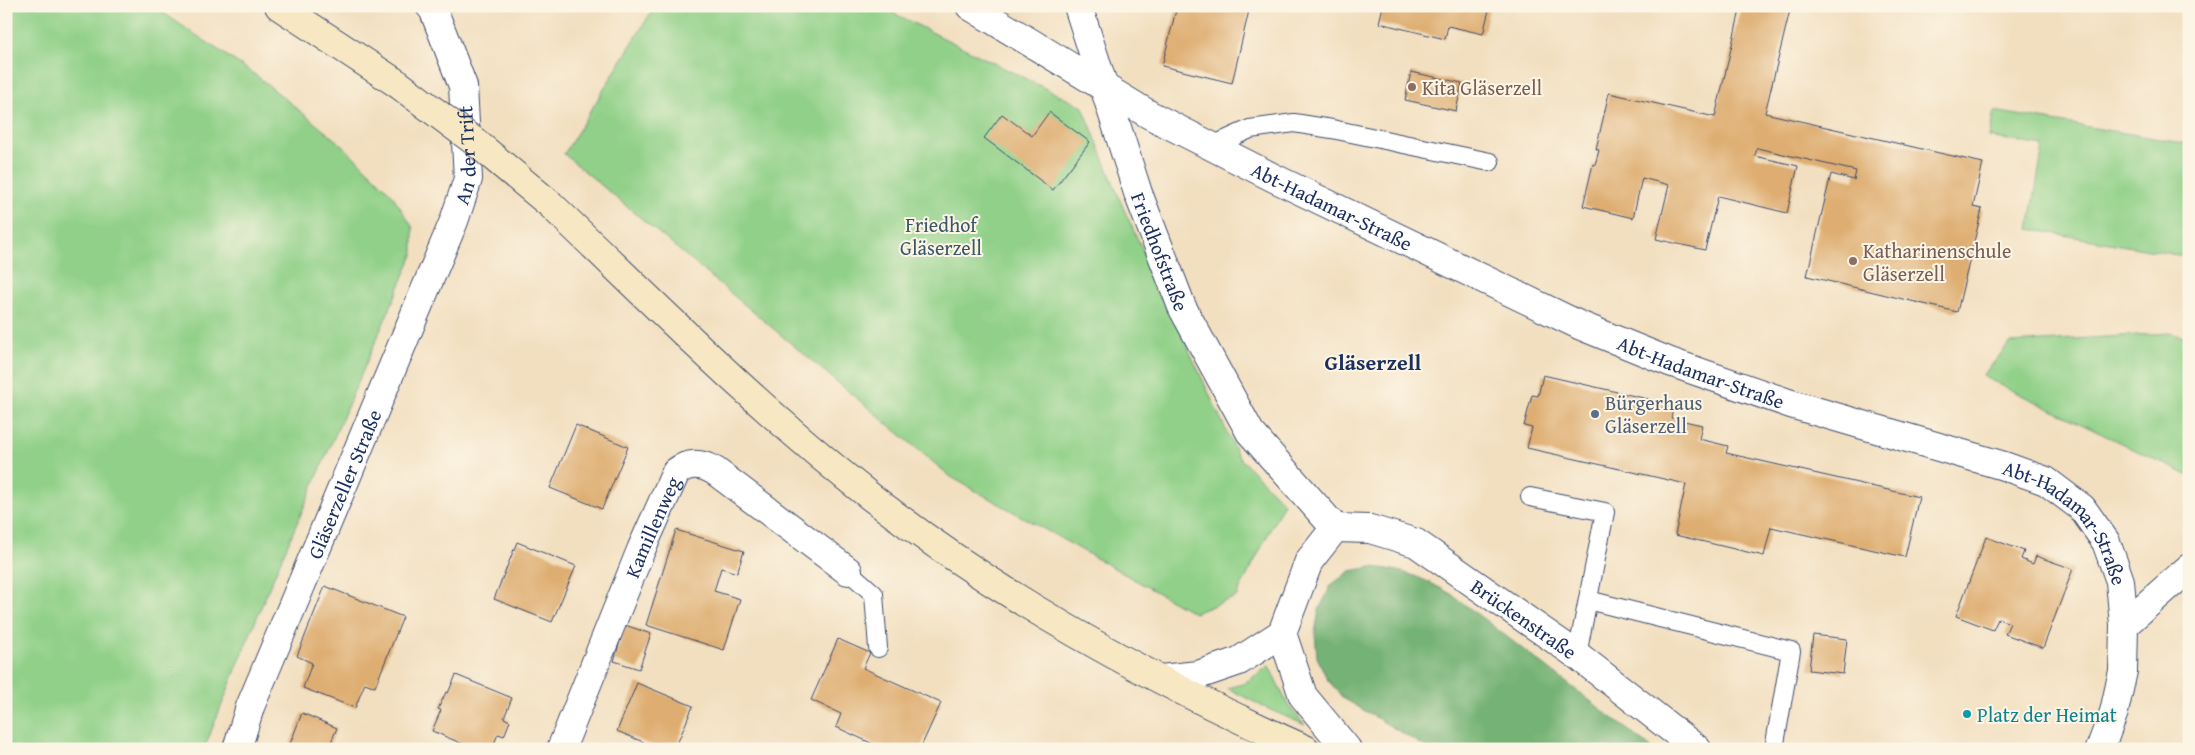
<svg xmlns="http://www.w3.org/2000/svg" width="2195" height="755" font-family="'Gentium Book Plus',serif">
  <rect width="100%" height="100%" fill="#fcf5e5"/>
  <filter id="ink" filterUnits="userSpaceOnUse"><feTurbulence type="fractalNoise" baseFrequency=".02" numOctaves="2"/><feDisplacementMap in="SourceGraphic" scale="10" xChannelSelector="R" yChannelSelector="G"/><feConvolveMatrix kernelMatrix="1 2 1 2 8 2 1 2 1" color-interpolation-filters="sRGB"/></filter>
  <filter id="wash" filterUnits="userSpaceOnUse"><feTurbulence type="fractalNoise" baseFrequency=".0096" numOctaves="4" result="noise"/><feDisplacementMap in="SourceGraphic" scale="20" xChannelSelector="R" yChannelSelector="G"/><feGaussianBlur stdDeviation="1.12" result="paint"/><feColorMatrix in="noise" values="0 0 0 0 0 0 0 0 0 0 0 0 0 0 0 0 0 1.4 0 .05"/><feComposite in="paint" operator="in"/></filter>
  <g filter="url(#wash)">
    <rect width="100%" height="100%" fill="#f2dfc0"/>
    <g fill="#90d088" stroke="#568073">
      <path d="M6 6H153L257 76 343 146 391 193 413 228V255L268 590 204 749H6Z"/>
      <path d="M655 6H885L897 15 1083 107 1122 205 1238 456 1284 503 1236 597 1194 613 951 477 564 154Z"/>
      <path d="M1994 111 2189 144V257L2029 229 2043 146 1989 137Z"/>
      <path d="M2169 333 2189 338V476L1982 376 2010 343Z"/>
      <path d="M1269 666 1289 707 1305 725 1266 708 1227 688 1243 684Z"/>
    </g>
    <path fill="#74b274" stroke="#487069" d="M1372 567C1405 570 1423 578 1451 594L1653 749H1429L1343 698 1327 679 1317 657 1315 633 1319 610 1331 585 1350 571Z"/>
    <g id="blocks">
      <g fill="#dead71">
        <path d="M1177 6H1250L1232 83 1162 66Z"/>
        <path d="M1383 6H1490L1483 34 1448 26 1445 39 1379 23Z"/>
        <path d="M1741 6H1791L1765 113 1983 163 1973 207 1982 209 1957 312 1807 276 1831 174 1854 180 1856 171 1757 148 1755 156 1798 166 1787 213 1718 196 1705 250 1656 239 1669 185 1642 178 1633 218 1583 206 1593 164 1595 165 1599 150 1596 149 1609 93 1715 117Z"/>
        <path d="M1411 72 1462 83 1456 111 1405 100Z"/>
        <path d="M1049 112 1090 142 1053 190 984 138 1002 114 1032 136Z"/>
        <path d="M1543 375 1674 405 1671 418 1702 425 1699 439 1728 446 1726 453 1919 497 1905 557 1771 527 1764 556 1675 535 1686 484 1527 448 1532 428 1524 426 1532 395 1538 396Z"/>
        <path d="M576 425 628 447 602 509 550 488Z"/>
        <path d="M676 530 744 551 737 573 721 568 714 591 740 599 724 650 646 625Z"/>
        <path d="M1986 537 2024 551 2021 559 2033 564 2036 556 2073 569 2043 648 2005 634 2010 623 1998 619 1993 630 1956 616Z"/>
        <path d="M517 542 576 566 552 622 494 599Z"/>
        <path d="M325 586 403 617 375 687 365 683 355 708 303 688 312 663 297 656Z"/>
        <path d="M625 625 651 634 639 669 614 661Z"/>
        <path d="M1813 635 1847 639 1843 674 1809 670Z"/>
        <path d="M838 639 870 653 863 668 941 703 920 749H884L836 727 841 714 811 700Z"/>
        <path d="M456 675 512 698 504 718 510 721 504 736 498 734 492 749H475L432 731 441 710 438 709 446 692 448 693Z"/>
        <path d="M637 683 693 706 675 749H660L617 731Z"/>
        <path d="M302 713 337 728 328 749H301L290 744Z"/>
        <path d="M2187 723 2189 724V748L2184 747Z"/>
      </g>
    </g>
  </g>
  <g filter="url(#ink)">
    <use href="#blocks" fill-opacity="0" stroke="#3b496d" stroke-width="1"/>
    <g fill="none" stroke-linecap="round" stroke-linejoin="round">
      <defs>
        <g id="lane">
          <path d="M1212 146 1250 129 1294 123 1332 129 1490 162"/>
          <path d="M1530 497 1605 512 1577 655"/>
          <path d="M848 571 874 594 878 648"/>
          <path d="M1588 600 1791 651 1774 749"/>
        </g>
        <g id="street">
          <path id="s1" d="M970 6 1150 115 1272 177 1579 325 1670 362 1791 404 2004 466 2046 481 2082 508 2106 542 2120 581 2124 625 2123 671 2114 712 2100 749"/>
          <path id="s2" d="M1078 6 1138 193 1182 307 1250 432 1335 528"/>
          <path id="s3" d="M1335 528 1370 529 1416 543 1577 655 1697 749"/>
          <path d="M2124 625 2189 568"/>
          <path d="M1282 633 1303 696 1347 749"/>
          <path d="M1161 679 1198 675 1239 661 1282 633 1309 561 1335 528"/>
          <path id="s4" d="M237 749 250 707 454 221 468 179 463 86 433 9 430 6"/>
          <path id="s5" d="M561 749 641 550 676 472C689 462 701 463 715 471L848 571"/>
        </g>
        <g id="secondary">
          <path d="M279 6 398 84"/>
          <path d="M551 205C655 304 757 408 871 497 1003 599 1152 681 1305 749"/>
        </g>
      </defs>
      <use href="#lane" stroke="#3b496d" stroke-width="20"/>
      <use href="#street" stroke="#3b496d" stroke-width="30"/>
      <use href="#secondary" stroke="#3b496d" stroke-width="30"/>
      <use href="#lane" stroke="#fff" stroke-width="18"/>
      <use href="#street" stroke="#fff" stroke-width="28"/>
      <use href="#secondary" stroke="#f7e8c3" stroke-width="28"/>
      <defs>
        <path id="secondary-bridge" d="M398 84 474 141 551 205"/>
      </defs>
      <use href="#secondary-bridge" stroke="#3b496d" stroke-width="30" stroke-linecap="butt"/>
      <use href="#secondary-bridge" stroke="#f7e8c3" stroke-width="28"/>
    </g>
  </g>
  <g fill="#8d6e63" stroke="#fcf5e5" stroke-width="2">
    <circle cx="1412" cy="87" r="5"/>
    <circle cx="1853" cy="261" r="5"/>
  </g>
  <circle fill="#5c6f8a" stroke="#fcf5e5" stroke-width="2" cx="1595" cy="414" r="5"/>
  <circle fill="#0f9aa8" stroke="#fcf5e5" stroke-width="2" cx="1967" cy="714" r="5"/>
  <g text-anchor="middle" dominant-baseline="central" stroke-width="4" stroke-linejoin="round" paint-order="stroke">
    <g font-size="20" fill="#785e54" stroke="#fcf5e5" text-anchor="start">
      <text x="1422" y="87">Kita Gläserzell</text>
      <text x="1863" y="250">Katharinenschule<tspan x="1863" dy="23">Gläserzell</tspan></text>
    </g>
    <g font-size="20" fill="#1b2f5e" stroke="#fcf5e5">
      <text stroke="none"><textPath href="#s4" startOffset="639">An der Trift</textPath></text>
      <text stroke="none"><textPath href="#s1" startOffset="414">Abt-Hadamar-Straße</textPath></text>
      <text stroke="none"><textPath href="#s2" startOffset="259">Friedhofstraße</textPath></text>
      <text stroke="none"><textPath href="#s1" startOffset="819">Abt-Hadamar-Straße</textPath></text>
      <text stroke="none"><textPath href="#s4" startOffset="286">Gläserzeller Straße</textPath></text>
      <text stroke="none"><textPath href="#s5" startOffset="240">Kamillenweg</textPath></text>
      <text stroke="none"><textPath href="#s1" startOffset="1224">Abt-Hadamar-Straße</textPath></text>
      <text stroke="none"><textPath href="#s3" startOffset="215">Brückenstraße</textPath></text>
    </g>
    <g font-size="20" fill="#385768" stroke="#fcf5e5">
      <text x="941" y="224">Friedhof<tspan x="941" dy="23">Gläserzell</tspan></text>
    </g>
    <g font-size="20" fill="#4e5e75" stroke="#fcf5e5" text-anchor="start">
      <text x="1605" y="402">Bürgerhaus<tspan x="1605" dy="23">Gläserzell</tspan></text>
    </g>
    <g font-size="20" fill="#0d838f" stroke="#fcf5e5" text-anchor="start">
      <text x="1977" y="714">Platz der Heimat</text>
    </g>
    <g font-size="22" font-weight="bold" fill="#1b2f5e" stroke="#fcf5e5">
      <text x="1373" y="362">Gläserzell</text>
    </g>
  </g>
  <rect width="2195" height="755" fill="none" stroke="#fcf5e5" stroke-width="25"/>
</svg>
